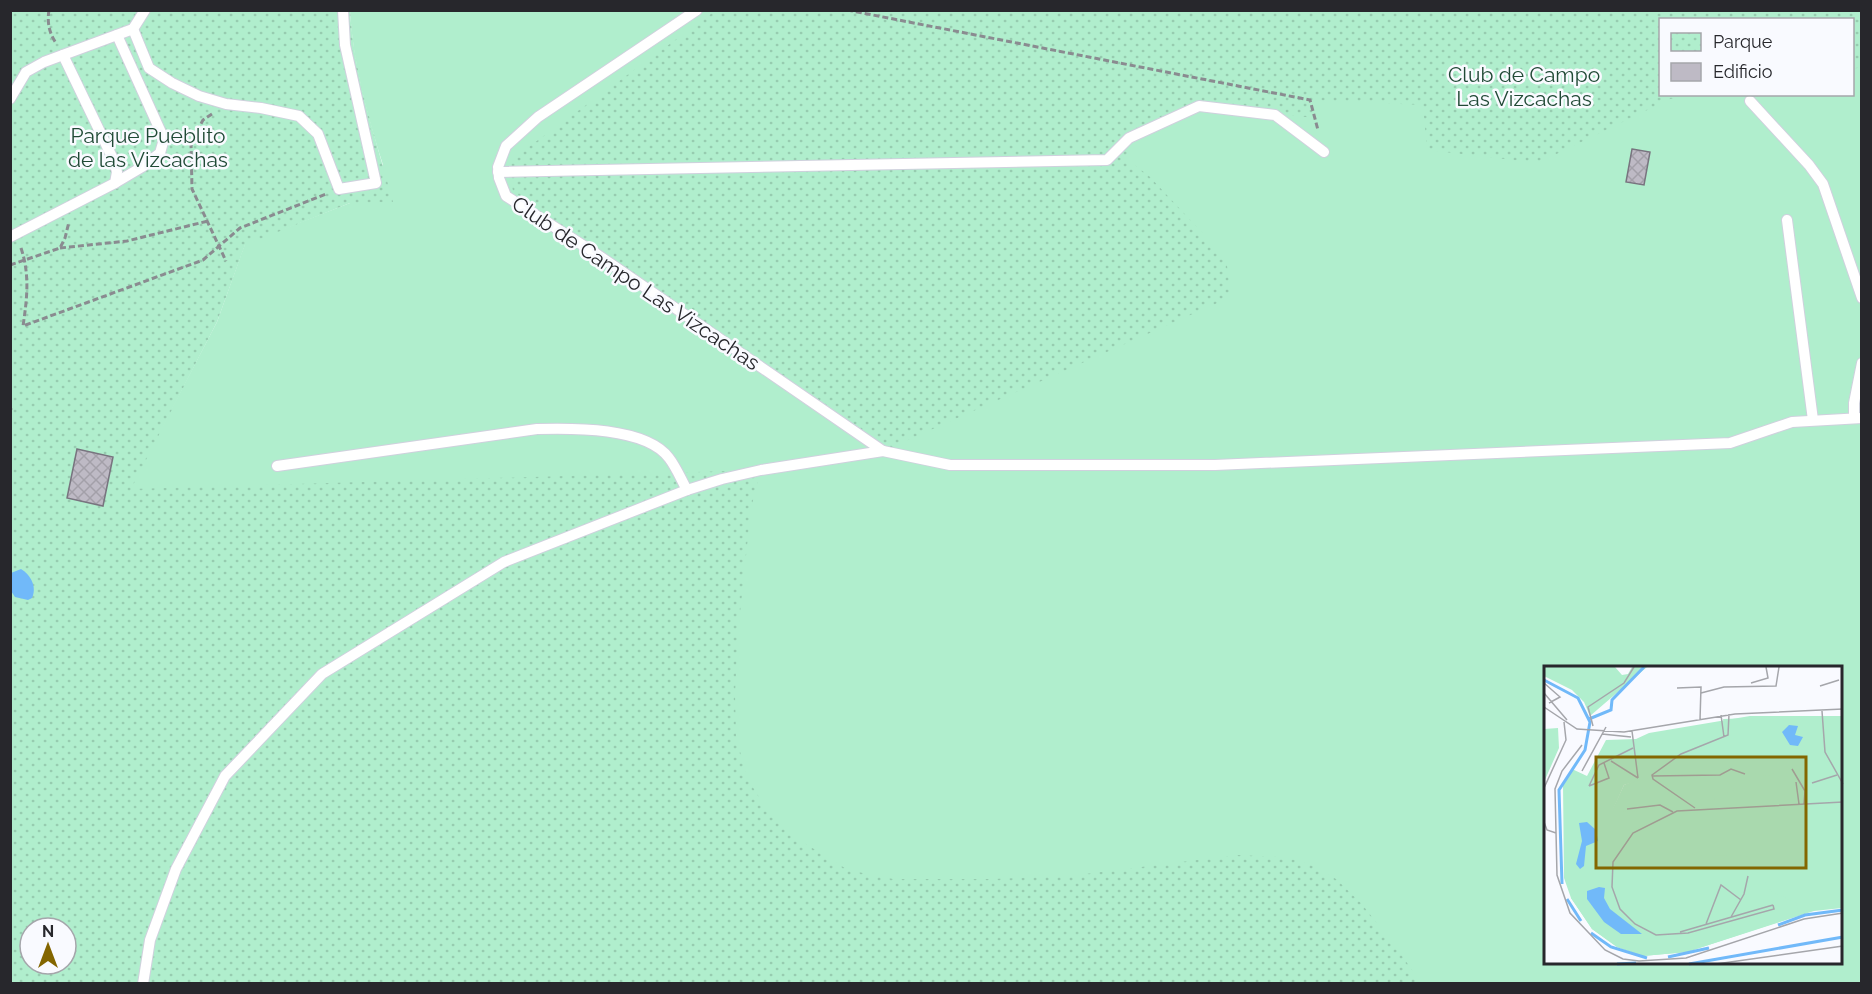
<svg xmlns="http://www.w3.org/2000/svg" width="1872" height="994" font-family="Raleway,sans-serif">
  <defs>
    <pattern id="park-dots" width="8" height="8" patternUnits="userSpaceOnUse" patternTransform="scale(1.5)"><rect width="8" height="8" fill="#b0eecd"/><path d="M2 2h.1M6 6h.1" fill="none" stroke="#97ccb0" stroke-width="1.8" stroke-linecap="round"/></pattern>
    <pattern id="building-cross-hatch" width="8" height="8" patternUnits="userSpaceOnUse" patternTransform="scale(1.5)"><rect width="8" height="8" fill="#bebac5"/><path d="M0 0l8 8M0 8l8-8" fill="none" stroke="#a3a0a9"/></pattern>
  </defs>
  <rect width="100%" height="100%" fill="#f9faff"/>
  <path fill="#b0eecd" fill-rule="evenodd" d="M350 11H1861V983L11 984 63 617 217 322 245 244 350 203 383 165C367 114 353 64 350 11ZM1660 20H1852V94H1660ZM1545 667H1840V962H1545ZM30 928H66V964H30Z"/>
  <g fill="url(#park-dots)" fill-rule="evenodd">
    <path d="M350 10C354 77 376 138 393 202L350 203 245 245 217 322 131 489 761 470 751 508 738 632 735 694 736 736 747 778 769 813 801 841 848 870 893 879H993L1069 876 1237 855 1284 857 1309 864 1336 879 1361 903 1398 950 1421 983 11 984V11ZM30 928H66V964H30Z"/>
    <path d="M715 11H1861V67L1853 69 1852 20H1660V94L1696 95 1670 99 1538 163 1427 150 1423 105 1310 100 1315 118 1199 106 1129 137 1128 160 1149 176 1226 258 1231 297 883 451 513 191 508 162Z"/>
  </g>
  <path fill="#71b9f9" d="M21 569C31 575 37 587 32 598L28 600 15 597 11 591V573Z"/>
  <g fill="url(#building-cross-hatch)" stroke="#78747f" stroke-width="1.5">
    <path d="M1632 149 1650 152 1644 185 1626 182Z"/>
    <path d="M77 449 113 457 103 506 67 498Z"/>
  </g>
  <g fill="none" stroke-linecap="round" stroke-linejoin="round">
    <defs>
      <g id="service">
        <path d="M697 10 538 117 506 146 498 167 499 178 506 196 598 255 883 451"/>
        <path d="M133 29 149 68 172 83 199 96 226 104 261 108 299 116 318 134 339 189 376 183 345 45 343 10"/>
        <path d="M10 99 26 72 44 62 133 29 145 10"/>
        <path d="M1750 101 1809 165 1823 184 1862 298"/>
        <path d="M498 172 1107 160 1129 138 1199 106 1275 115 1324 152"/>
        <path d="M115 183 142 167 160 153 164 139 117 35"/>
        <path d="M1787 220 1813 420"/>
        <path d="M10 237 115 183 117 172 114 161 63 55"/>
        <path d="M1854 418V403L1862 363"/>
        <path d="M277 466 537 429C572 428 646 427 669 458 676 467 681 479 687 490"/>
        <path d="M143 984 150 940 176 869 225 776 322 674 504 562 687 490 722 479 761 470 883 451 950 465H1215L1730 443 1792 422 1862 418"/>
      </g>
    </defs>
    <use href="#service" stroke="#cfd1dd" stroke-width="12"/>
    <g stroke="#8a8b90" stroke-width="3" stroke-dasharray="6 3" stroke-linecap="butt">
      <path d="M49 10C47 22 49 33 56 43"/>
      <path d="M847 10 1310 100 1318 130"/>
      <path d="M212 114 203 120 191 142 192 189 226 261"/>
      <path d="M178 141 191 142"/>
      <path d="M21 248C30 275 27 299 23 326L203 260 240 228 326 194"/>
      <path d="M60 248 127 241 208 221"/>
      <path d="M10 265 60 248 65 238 69 222"/>
      <path d="M10 409 12 408"/>
    </g>
    <use href="#service" stroke="#fff" stroke-width="10"/>
  </g>
  <g text-anchor="middle" dominant-baseline="central" stroke-width="5" stroke-linejoin="round" paint-order="stroke">
    <g font-size="21" fill="#204a36" stroke="#f9faff">
      <text x="1524" y="74">Club de Campo<tspan x="1524" dy="24">Las Vizcachas</tspan></text>
      <text x="148" y="135">Parque Pueblito<tspan x="148" dy="24">de las Vizcachas</tspan></text>
    </g>
    <g font-size="21" fill="#27272c" stroke="#f9faff">
      <text transform="translate(636 283) rotate(34)">Club de Campo Las Vizcachas</text>
    </g>
  </g>
  <g transform="translate(1544 666)">
    <rect width="298" height="298" fill="#f9faff"/>
    <path d="M0 1H71L78 9 84 8 88 1H103L46 50 40 36 28 24 0 10ZM206 50H298V242L270 245 143 286 99 290 73 281 48 263 27 232 80 119 92 114V73L105 67ZM14 62 15 82 0 116V63Z" fill="#b0eecd"/>
    <path d="M276 50 281 95 239 102 225 110 212 108 211 103H187L179 109 190 124 151 142 110 113 138 89 182 70 179 53ZM92 73 96 114 80 119 68 146 138 144 135 169 139 182 152 190 202 189 227 225 252 237 256 249 143 286 99 290 73 281 48 263 27 232 20 212 19 119 28 103 43 110 62 74Z" fill="#b0eecd"/>
    <path d="M245 59 254 60 251 69 259 71 254 80 246 79 238 66ZM43 156 52 164 54 175 42 180 40 200 36 203 32 198 38 175 35 157ZM55 221 61 222 60 232 66 243 98 268H77L60 256 43 233V225Z" fill="#71b9f9"/>
    <path fill="none" stroke="#71b9f9" stroke-width="3" d="M0 14 34 32 46 56 41 84 15 124 18 218M45 53 67 44 68 34 100 1M23 233 37 255M234 259 261 249 299 244M47 267 67 281 103 292M124 291 165 282M73 298 92 297M145 298 299 271"/>
    <path fill="none" stroke="#a5a6ab" stroke-width="1.5" d="M0 17 16 31 5 37M207 17 224 12 222 1M276 20 295 14M133 22 157 21 156 54M0 27 23 54M157 27 180 21 232 20 235 1M0 41 33 63 80 66 191 48 299 43M278 45 281 86 299 118M177 49 180 71M49 60 44 41 80 17 90 1M88 65 94 112M58 68 87 71M38 79 18 105 11 123 13 209 26 247 61 284 79 293 95 295 142 292 260 253 299 247M67 95 94 112M248 103 261 125 260 138M38 105 62 61M108 110 176 109 187 103 201 108M252 116 255 138M268 117 293 109M45 120 55 99 89 82M45 120 65 112 60 97M0 122 22 74 20 56M151 142 109 113 108 109 137 88 184 69 185 48M83 143 116 139 129 146M0 156 3 164 12 167M229 239 230 243 144 267 112 269 91 258 76 243 68 221 69 196 89 167 133 145 299 136M187 251 200 228 204 210M162 258 177 219 197 234M136 266 229 239M172 298 299 280"/>
    <path fill="#846600" fill-opacity="0.15" stroke="#846600" stroke-width="3" d="M52 91H262V202H52Z"/>
    <rect width="298" height="298" fill="none" stroke="#27272c" stroke-width="3"/>
  </g>
  <rect width="1872" height="994" fill="none" stroke="#27272c" stroke-width="24"/>
  <rect x="1659" y="18" width="195" height="78" fill="#f9faff" stroke="#a5a6ab" stroke-width="1.5"/>
  <rect x="1671" y="33" width="30" height="18" fill="url(#park-dots)" stroke="#a5a6ab" stroke-width="1.5"/>
  <text x="1713" y="48" font-size="18" fill="#27272c">Parque</text>
  <rect x="1671" y="63" width="30" height="18" fill="#bebac5" stroke="#a5a6ab" stroke-width="1.5"/>
  <text x="1713" y="78" font-size="18" fill="#27272c">Edificio</text>
  <g transform="translate(48 946)"><circle r="28" fill="#f9faff" stroke="#a5a6ab" stroke-width="1.5"/>
  <path d="M0-4.5L10 22L0 15L-10 22Z" fill="#846600"/>
  <text y="-9" font-size="16" font-weight="bold" text-anchor="middle" fill="#27272c">N</text>
  </g>
</svg>
